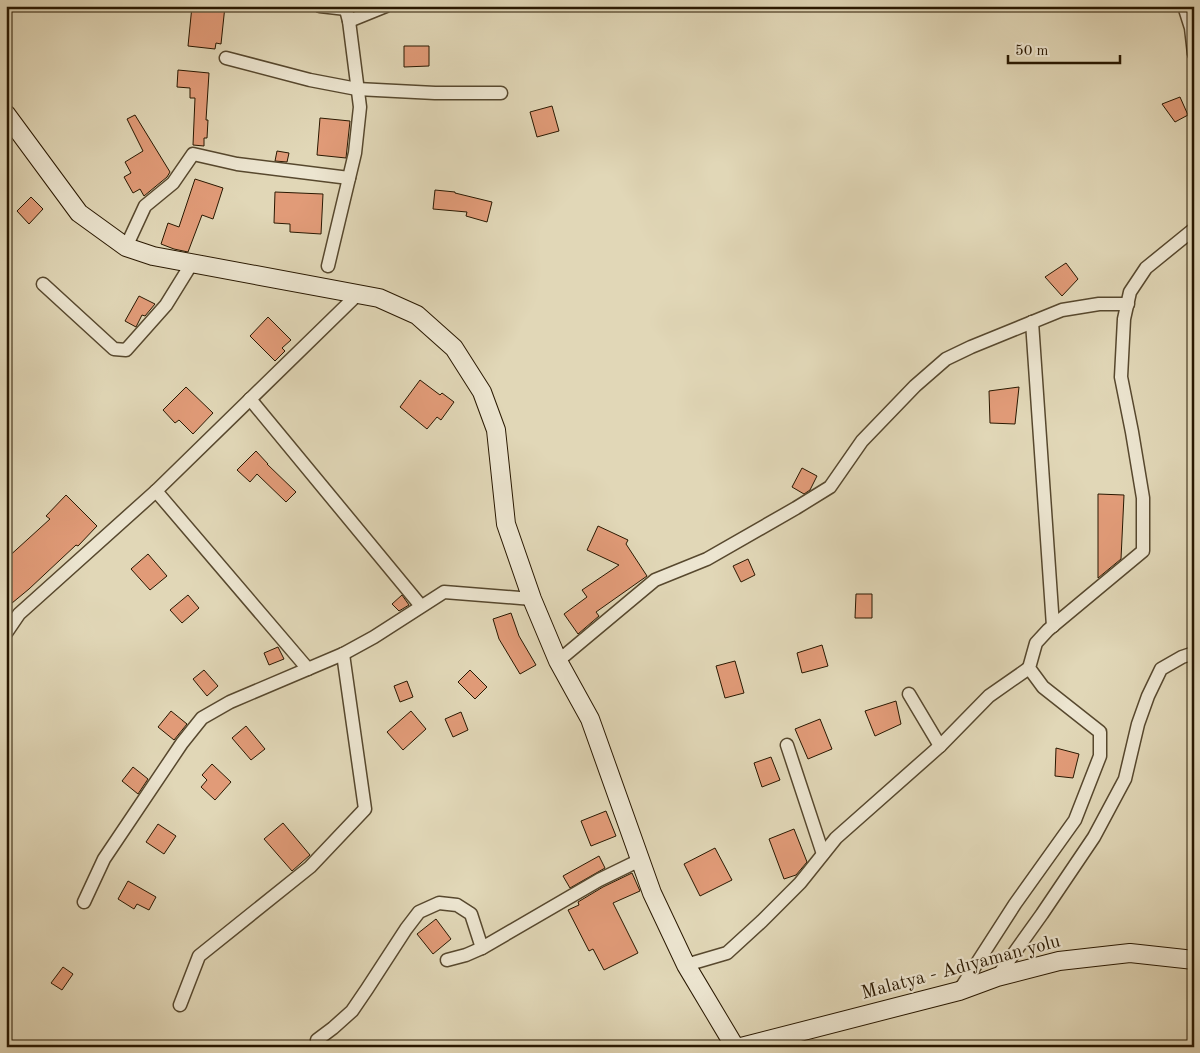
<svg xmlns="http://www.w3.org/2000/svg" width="1200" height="1053" font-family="'Old Standard TT',serif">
  <rect width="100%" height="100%" fill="#e1d7b7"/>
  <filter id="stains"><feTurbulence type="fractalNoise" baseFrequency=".004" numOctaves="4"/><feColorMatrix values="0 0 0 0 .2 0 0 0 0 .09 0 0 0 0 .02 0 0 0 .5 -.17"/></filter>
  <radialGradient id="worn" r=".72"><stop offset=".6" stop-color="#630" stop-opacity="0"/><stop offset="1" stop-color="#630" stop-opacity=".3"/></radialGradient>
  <g fill="#e19b78" stroke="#291801">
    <path d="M192 6H225L221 44 216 43 215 49 188 46Z"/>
    <path d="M404 46H429V66L404 67Z"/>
    <path d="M178 70 209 73 206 120H208L207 138H204V146L193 145 195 98H190V88L177 87Z"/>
    <path d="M1180 97 1188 115 1175 122 1162 104Z"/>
    <path d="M552 106 559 131 537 137 530 112Z"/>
    <path d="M135 115 170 172 167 177 144 196 140 189 133 193 124 177 131 173 125 162 143 151 127 119Z"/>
    <path d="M320 118 350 121 346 158 317 155Z"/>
    <path d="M277 151 289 153 287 162 275 161Z"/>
    <path d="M195 179 223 188 213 219 202 215 188 252 174 249 161 244 168 223 179 227Z"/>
    <path d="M435 190 455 192V193L492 202 487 222 466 216 467 212 433 209Z"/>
    <path d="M275 192 323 194 321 234 290 232V224L274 223Z"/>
    <path d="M31 197 43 209 29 224 17 211Z"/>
    <path d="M1066 263 1078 279 1062 296 1045 277Z"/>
    <path d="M139 296 155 304 145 316 142 315 136 327 125 321Z"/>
    <path d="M268 317 291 340 282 348 285 351 275 361 250 336Z"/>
    <path d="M420 380 440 395 442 393 454 402 441 420 437 417 427 429 400 407Z"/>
    <path d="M186 387 213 413 193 434 179 420 175 423 163 410Z"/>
    <path d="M1019 387 1015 424 990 423 989 391Z"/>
    <path d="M256 451 268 464H267L296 492 286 502 257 474 250 482 237 470Z"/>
    <path d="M802 468 817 476 810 490 804 494 792 487Z"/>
    <path d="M1098 494 1124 495 1121 559 1098 578Z"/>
    <path d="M66 495 97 526 78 546 76 545 29 589 6 608V559L50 519 46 516Z"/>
    <path d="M598 526 628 540 626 544 647 576 596 612 599 616 578 634 564 614 587 597 582 590 619 565 587 550Z"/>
    <path d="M148 554 167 576 150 590 131 569Z"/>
    <path d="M748 559 755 575 741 582 733 566Z"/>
    <path d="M856 594H872V618H855Z"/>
    <path d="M188 595 199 608 182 623 170 610Z"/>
    <path d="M402 595 409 605 399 611 392 604Z"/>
    <path d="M511 613 519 636 536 665 520 674 499 639 493 619Z"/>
    <path d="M822 645 828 666 802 673 797 653Z"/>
    <path d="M278 647 284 659 269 665 264 653Z"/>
    <path d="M735 661 744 693 725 698 716 666Z"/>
    <path d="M204 670 218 686 207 696 193 679Z"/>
    <path d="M470 670 487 687 475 699 458 682Z"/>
    <path d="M407 681 413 697 400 702 394 686Z"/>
    <path d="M896 701 901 724 875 736 865 711Z"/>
    <path d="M171 711 187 724 174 740 158 727Z"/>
    <path d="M411 711 426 729 403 750 387 732Z"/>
    <path d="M461 712 468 730 453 737 445 719Z"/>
    <path d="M820 719 832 749 808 759 795 729Z"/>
    <path d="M246 726 265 749 251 760 232 738Z"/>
    <path d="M1056 748 1079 754 1073 778 1055 776Z"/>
    <path d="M771 757 780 780 762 787 754 763Z"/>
    <path d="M212 764 231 782 215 800 201 787 207 780 202 775Z"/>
    <path d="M133 767 148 779 138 794 122 781Z"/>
    <path d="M606 811 616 836 591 846 581 821Z"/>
    <path d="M283 823 310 855 292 871 264 839Z"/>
    <path d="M158 824 176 836 164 854 146 842Z"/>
    <path d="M794 829 807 862 796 875 784 879 769 839Z"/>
    <path d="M715 848 732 880 700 896 684 864Z"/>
    <path d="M599 856 605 868 570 888 563 876Z"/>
    <path d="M632 873 640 891 613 903 638 953 604 970 593 949 589 951 568 910 579 905 578 902 603 887Z"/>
    <path d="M128 881 156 897 149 910 137 904 134 909 118 899Z"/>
    <path d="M436 919 451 939 433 954 417 934Z"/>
    <path d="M63 967 73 974 62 990 51 983Z"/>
  </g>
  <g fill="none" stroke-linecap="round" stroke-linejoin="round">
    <defs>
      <g id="minor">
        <path d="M320 6 346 9"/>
        <path d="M1184 6 1191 28 1194 54"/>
        <path d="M349 21 386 6"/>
        <path d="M226 58 310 80 357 89 435 93H501"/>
        <path d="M126 247 145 206 173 183 193 154 237 164 349 178"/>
        <path d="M328 266 355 153 360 107 349 21 345 6"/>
        <path d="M43 284 114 349 126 350 166 305 192 263"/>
        <path d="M1032 322 1053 626"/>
        <path d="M250 399 421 606"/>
        <path d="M156 491 308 669"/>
        <path d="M6 633 19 614 156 491 357 295"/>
        <path d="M558 661 655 580 707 559 796 508 830 487 862 441 915 386 946 359 971 347 1062 310 1099 304H1128"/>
        <path d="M909 694 940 746"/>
        <path d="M787 745 823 854"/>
        <path d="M84 902 104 859 182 743 202 718 230 702 343 654 374 637 444 592 532 599"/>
        <path d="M447 960 466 955 482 948"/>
        <path d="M686 965 727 953 762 921 800 883 836 838 940 746 989 696 1029 668"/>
        <path d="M997 977 1042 914 1094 837 1125 779 1138 724 1148 696 1161 669 1182 657 1194 653"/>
        <path d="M959 991 1015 904 1075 820 1100 756V732L1043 687 1029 668 1036 643 1048 630 1143 551V498L1132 432 1121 377 1124 319 1130 292 1146 268 1194 229"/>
        <path d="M180 1005 199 956 310 867 365 809 343 654"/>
        <path d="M317 1040 333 1028 352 1011 367 989 406 929 419 912 439 903 457 905 471 914 482 948 599 880 640 860"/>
      </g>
      <g id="secondary">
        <path d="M6 114 79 213 126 247 153 256 379 298 417 315 454 348 482 392 496 430 506 524 532 599 558 661 590 719 652 893 686 965 735 1047"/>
        <path d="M741 1047 959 991 997 977 1059 961 1130 953 1194 960"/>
      </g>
    </defs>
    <use href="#minor" stroke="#57482e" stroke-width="15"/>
    <use href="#secondary" stroke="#291801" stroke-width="20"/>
    <use href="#minor" stroke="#ece5d0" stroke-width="12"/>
    <use href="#secondary" stroke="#ece5d0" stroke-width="18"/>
  </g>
  <g text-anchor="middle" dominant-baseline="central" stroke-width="4.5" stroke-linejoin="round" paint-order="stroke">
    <g font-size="19" fill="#291801" stroke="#ece5d0">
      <text transform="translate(961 968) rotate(-15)">Malatya - Adıyaman yolu</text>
    </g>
  </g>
  <rect width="1200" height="1053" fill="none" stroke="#e1d7b7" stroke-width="25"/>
  <rect x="8" y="8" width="1185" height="1038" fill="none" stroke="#291801" stroke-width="2.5"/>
  <rect x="12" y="12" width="1175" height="1028" fill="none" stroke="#291801"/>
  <path d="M1008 55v8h112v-8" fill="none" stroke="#291801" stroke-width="2.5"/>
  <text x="1015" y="55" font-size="15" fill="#291801" stroke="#ece5d0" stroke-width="4" paint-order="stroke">50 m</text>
  <rect width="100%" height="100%" filter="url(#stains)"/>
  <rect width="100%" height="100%" fill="url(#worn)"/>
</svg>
